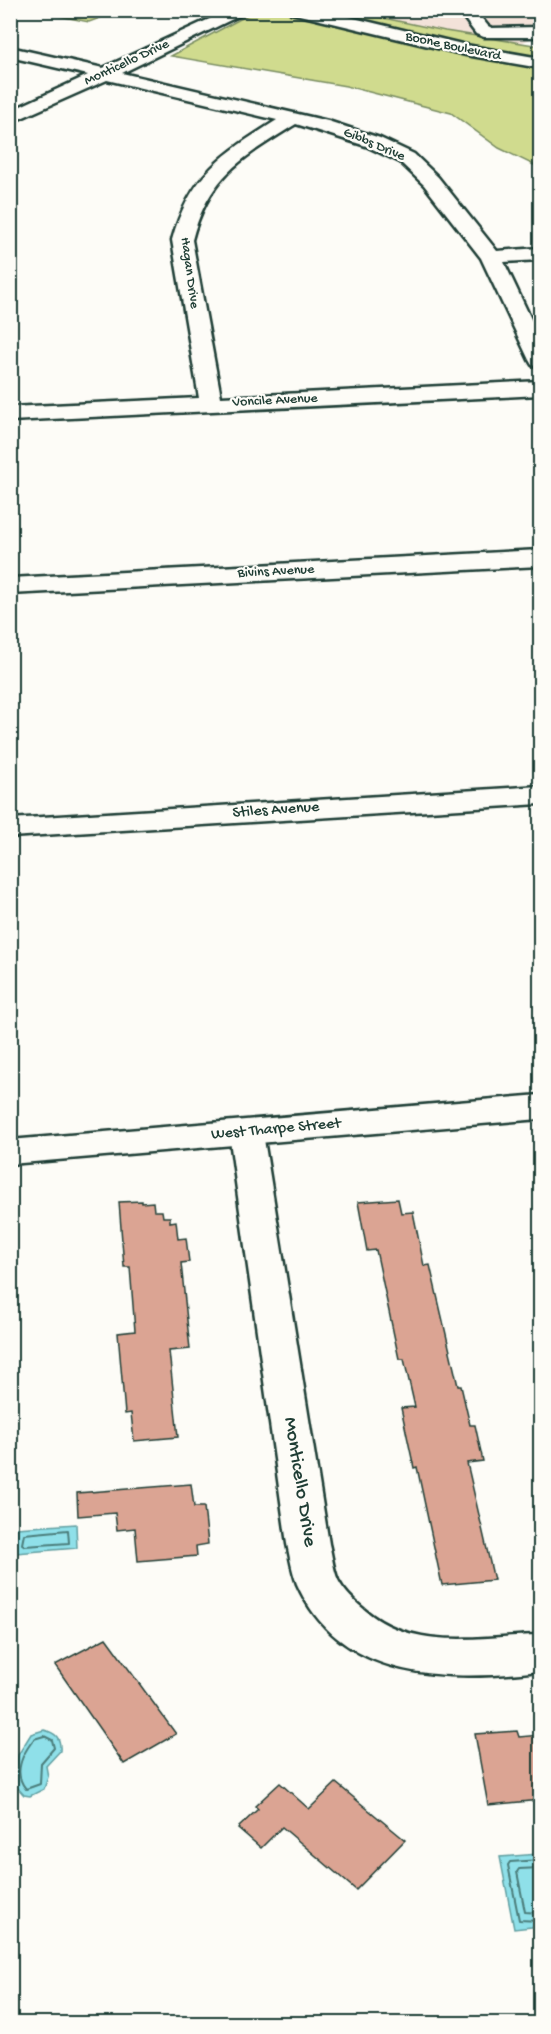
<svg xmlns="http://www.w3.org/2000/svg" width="551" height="2034" font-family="'Gochi Hand',sans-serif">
  <rect width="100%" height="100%" fill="#fdfcf7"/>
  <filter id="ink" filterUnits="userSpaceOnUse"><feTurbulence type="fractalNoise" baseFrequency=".0167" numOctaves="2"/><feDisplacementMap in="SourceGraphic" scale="12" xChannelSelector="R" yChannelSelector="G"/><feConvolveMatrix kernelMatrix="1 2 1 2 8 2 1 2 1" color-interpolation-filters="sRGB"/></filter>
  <g filter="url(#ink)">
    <path fill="#f3e2d9" d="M360 10 540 11V35L521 43 445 31 357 12Z"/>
    <g fill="#d0db8e" stroke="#788c61" stroke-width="1.5">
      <path d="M257 10 360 11 358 12 365 14 445 31 540 46V168L499 148 451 113 346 86 171 56Z"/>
      <path d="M34 11 119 10V11L89 22Z"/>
    </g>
    <g fill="#8fe0e9" stroke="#629fa1" stroke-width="1.5">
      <path d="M76 1524 77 1548 16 1553V1528Z"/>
      <path d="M44 1730C56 1733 61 1738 60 1751L46 1766 48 1777 44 1789 30 1796 24 1795 14 1784 18 1755 31 1734Z"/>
      <path d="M538 1854 540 1867V1926L514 1929 500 1857Z"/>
    </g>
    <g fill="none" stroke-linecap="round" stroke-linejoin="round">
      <g stroke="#4c7e7c" stroke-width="2">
        <path d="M68 1530 69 1543 25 1546 22 1544 24 1534Z"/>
        <path d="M44 1736 52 1740 54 1748 41 1763 40 1784 26 1789C12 1773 23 1753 34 1739Z"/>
        <path d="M540 1860 510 1862 508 1865 519 1920 540 1921"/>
        <path d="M540 1868 519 1869 517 1872 525 1912 540 1913"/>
      </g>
    </g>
    <g fill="#dba493" stroke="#1f3d34" stroke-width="1.5">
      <path d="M398 1199 401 1213 413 1212 424 1266 430 1265 458 1386H461L470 1425H475L483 1461 467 1463 494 1580 442 1585 417 1467 414 1468 401 1408 415 1407 404 1359H399L376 1250 367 1251 358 1202Z"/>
      <path d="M142 1201V1203L153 1202 154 1211H162L163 1217H170V1222L176 1221 178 1239 186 1238 189 1262 181 1263 190 1349 169 1351 178 1437 134 1441 131 1413 125 1414 118 1333 135 1331 130 1267H124L119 1202Z"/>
      <path d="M191 1484 194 1507H204L208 1544 196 1546 197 1556 138 1561 135 1528 117 1530 115 1513 78 1516 77 1493Z"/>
      <path d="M106 1638 176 1734 124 1764 55 1665Z"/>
      <path d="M517 1731 519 1737 540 1735V1800L488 1805 475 1734Z"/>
      <path d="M280 1783 309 1809 336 1783 405 1840 356 1890 282 1827 261 1848 238 1828 258 1809 255 1806Z"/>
    </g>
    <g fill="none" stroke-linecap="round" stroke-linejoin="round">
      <defs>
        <g id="minor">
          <path d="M229 10H251L122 73 328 121 380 138 414 154 438 177 497 251 540 248V260L504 262 540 338V367L532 365 529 360 481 258 424 185 400 162 366 146 296 124C242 158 209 175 192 240L221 397 540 381V395L10 421V407L199 398 172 240C190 175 223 154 277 120L107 80 10 123V111L88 75 10 57V47L103 68Z"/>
          <path d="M289 10H320L466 45 540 58V68L466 55 291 13Z"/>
          <path d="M458 10H475L488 26 492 28 540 27V37H484L476 34Z"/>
          <path d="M540 550V566L10 594V578Z"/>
          <path d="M540 786V804L10 837V819Z"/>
          <path d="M246 1121 258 1125 263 1133 329 1544C332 1555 333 1569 338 1580 344 1592 356 1603 366 1611 416 1652 481 1636 540 1635V1671C449 1681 341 1683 297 1584 292 1571 290 1557 287 1544L229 1133 234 1125Z"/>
        </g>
        <path id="major" d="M540 1095V1119L10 1164V1140Z"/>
      </defs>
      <use href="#minor" stroke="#1f3d34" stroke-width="5"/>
      <use href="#major" stroke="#1f3d34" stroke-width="5"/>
      <use href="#minor" fill="#fdfcf7" fill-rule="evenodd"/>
      <use href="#major" fill="#fdfcf7" fill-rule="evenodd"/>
    </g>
  </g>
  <g text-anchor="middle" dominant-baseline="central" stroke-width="4.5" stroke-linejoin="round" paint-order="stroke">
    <g font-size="14" fill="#1f3d34" stroke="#fdfcf7">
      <text transform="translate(453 47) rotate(12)">Boone Boulevard</text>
      <text transform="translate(127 63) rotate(-25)">Monticello Drive</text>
      <text transform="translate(374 145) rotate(23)">Gibbs Drive</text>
      <text transform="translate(189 273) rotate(82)">Hagan Drive</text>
      <text transform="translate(275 401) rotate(-3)">Voncile Avenue</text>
      <text transform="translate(276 572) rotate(-3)">Bivins Avenue</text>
    </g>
    <g font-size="16" fill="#1f3d34" stroke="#fdfcf7">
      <text transform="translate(276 811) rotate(-4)">Stiles Avenue</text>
      <text transform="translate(276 1130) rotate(-5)">West Tharpe Street</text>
    </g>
    <g font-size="20" fill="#1f3d34" stroke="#fdfcf7">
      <text transform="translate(299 1482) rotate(81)">Monticello Drive</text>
    </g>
  </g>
  <rect width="551" height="2034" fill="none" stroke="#fdfcf7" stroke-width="36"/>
  <rect x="18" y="18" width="515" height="1998" fill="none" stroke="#1f3d34" stroke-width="2" filter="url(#ink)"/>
</svg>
